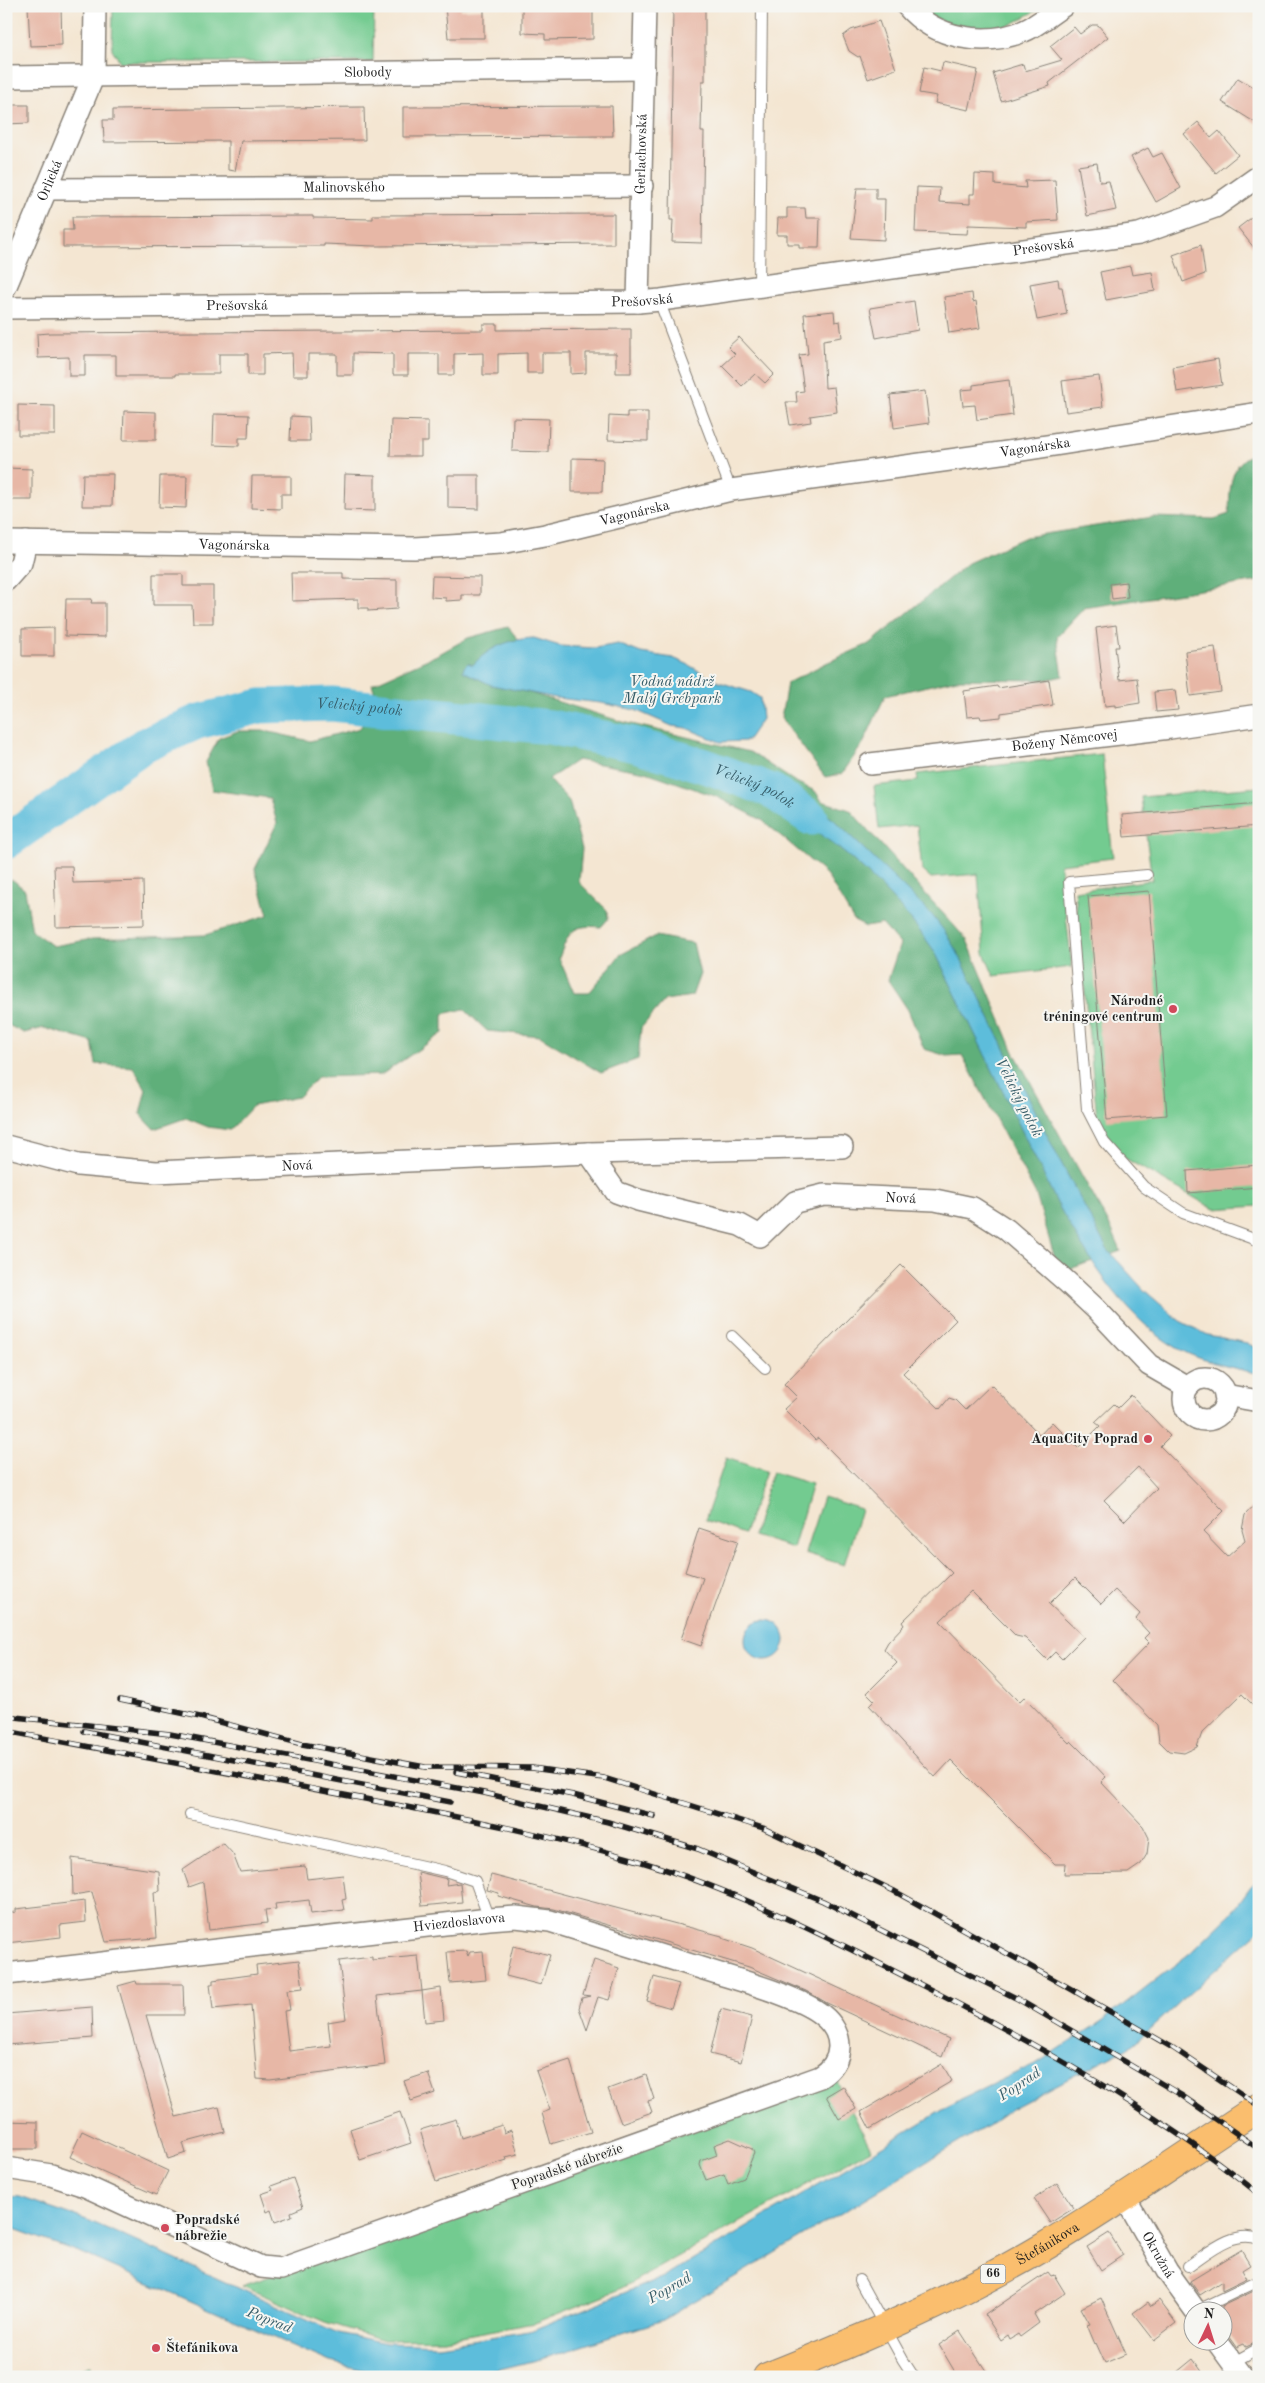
<svg xmlns="http://www.w3.org/2000/svg" width="1265" height="2383" font-family="'Old Standard TT',serif">
  <rect width="100%" height="100%" fill="#f6f6f2"/>
  <filter id="ink" filterUnits="userSpaceOnUse"><feTurbulence type="fractalNoise" baseFrequency=".02" numOctaves="2"/><feDisplacementMap in="SourceGraphic" scale="10" xChannelSelector="R" yChannelSelector="G"/><feConvolveMatrix kernelMatrix="1 2 1 2 8 2 1 2 1" color-interpolation-filters="sRGB"/></filter>
  <filter id="wash" filterUnits="userSpaceOnUse"><feTurbulence type="fractalNoise" baseFrequency=".0096" numOctaves="4" result="noise"/><feDisplacementMap in="SourceGraphic" scale="20" xChannelSelector="R" yChannelSelector="G"/><feGaussianBlur stdDeviation="1.12" result="paint"/><feColorMatrix in="noise" values="0 0 0 0 0 0 0 0 0 0 0 0 0 0 0 0 0 1.4 0 .05"/><feComposite in="paint" operator="in"/></filter>
  <g filter="url(#wash)">
    <rect width="100%" height="100%" fill="#f4e6d2"/>
    <g fill="#73cb90" stroke="#487456">
      <path d="M113 6H374L373 62H120L112 49Z"/>
      <path d="M915 6H1045L1010 25 968 31 920 12Z"/>
      <path d="M1102 754 1113 858 1060 864 1072 967 994 976 984 953 978 874 931 878 922 870 917 825 879 829 874 786 918 781 917 774Z"/>
      <path d="M1259 787V1206L1214 1209 1121 1156 1098 1128 1075 891 1152 880 1141 797Z"/>
      <path d="M726 1458 766 1471 744 1534 705 1520Z"/>
      <path d="M772 1472 812 1484 793 1548 753 1536Z"/>
      <path d="M823 1497 861 1509 844 1565 805 1553Z"/>
      <path d="M836 2080 871 2149 618 2290 534 2323 444 2339 384 2340 325 2322 242 2286Z"/>
      <path d="M91 2365V2375L67 2377Z"/>
    </g>
    <g fill="#5eaf7a" stroke="#3d664b">
      <path d="M1259 452V581L1084 608 1057 637 1063 676 1045 680 957 679 885 696 864 742 842 774 825 777 781 718 787 683 826 663 871 643 968 563 1026 537 1153 517 1214 519 1229 514C1230 489 1228 460 1259 452Z"/>
      <path d="M508 627 519 640 510 641 491 685 524 691 623 722 750 752 794 781 815 791 822 801 850 810 967 940 1014 1052 1112 1230 1121 1251 1070 1269 1056 1262 1036 1195 962 1055 947 1056 924 1049 908 1010 888 980 900 944 882 924 866 927 854 921 826 874 762 820 715 796 646 772 577 760 549 779 569 801 582 849 579 882 607 910 608 919 601 927C571 924 569 932 559 958L574 993H589L620 955 656 936 693 943 700 974 692 996 665 1000 641 1028 638 1059 601 1073 540 1036 487 1031 464 1009 443 1014V1033L381 1075 318 1077 298 1097 253 1106 230 1130 208 1127 186 1118 154 1129 140 1114 146 1089 133 1067 96 1064 92 1042 44 1028 24 1033 6 1024V880H13L25 890 32 931 53 946 92 939 205 935 268 915 255 869 277 823 270 798 212 790 206 762 219 738 238 731H265L310 741 360 728 378 702 372 684 439 654 468 638Z"/>
    </g>
    <g fill="#5dbddb" stroke="#3c6c7c">
      <path d="M534 638 560 646 595 648 618 644 641 653 673 658 687 664 716 681 751 692 760 698 762 719 747 741 720 742 686 728 672 726 635 710 601 703 556 698 491 685 463 671 464 667 468 663 473 665C489 647 510 639 534 638Z"/>
      <path d="M775 787 812 805 833 819 932 915 945 932 959 955 1056 1153 1107 1249 1144 1290 1180 1321 1208 1335 1247 1343 1259 1350V1374C1235 1368 1212 1364 1189 1354 1130 1328 1087 1257 1057 1203L935 952C893 891 833 835 767 802Z"/>
      <circle cx="765" cy="1640" r="20"/>
      <path d="M1259 1875V1930L1134 2044 1011 2109 993 2122 663 2320 548 2357 468 2377H393L330 2362 81 2253 6 2226V2196L20 2197 90 2221 338 2333 386 2343 439 2345 530 2331 666 2276 961 2099 1039 2062 1105 2019 1190 1953 1232 1912Z"/>
    </g>
    <g fill="none" stroke-linecap="round" stroke-linejoin="round">
      <path stroke="#5dbddb" stroke-width="35" id="s1" d="M6 842 143 746 197 722 260 706 332 704 550 727 632 744 711 768 772 791 811 818"/>
    </g>
    <g id="blocks">
      <g fill="#e7b7a6" fill-rule="evenodd">
        <path d="M28 6H61L62 45 30 46Z"/>
        <path d="M445 6H461V10L484 9V38H448Z"/>
        <path d="M522 6H593V39L545 40V34L522 33Z"/>
        <path d="M673 6H705V81H702L701 132H704L702 243 672 242 673 220H670Z"/>
        <path d="M879 21 896 69 868 79 860 56 858 57 849 51 843 36 851 30Z"/>
        <path d="M1092 25H1098L1108 37 1049 83 1050 86 1001 101 993 73 1023 64 1025 71 1062 60 1050 46 1074 27 1080 34Z"/>
        <path d="M943 62 978 70 969 110 935 103 937 96 919 93 924 67 941 71Z"/>
        <path d="M1238 78 1259 91V125L1222 102Z"/>
        <path d="M6 105H29V123L6 124Z"/>
        <path d="M612 106 613 136 403 137V107Z"/>
        <path d="M364 107 365 140 241 141 235 171 228 170V141L104 142 103 120H113V110Z"/>
        <path d="M1198 122 1211 138 1219 131 1238 155 1216 173 1184 134Z"/>
        <path d="M1148 148 1153 157 1162 153 1181 188 1156 202 1131 157Z"/>
        <path d="M1097 163 1100 182 1109 181 1116 210 1087 216 1078 166Z"/>
        <path d="M975 174 995 175V185L1026 188 1025 181 1055 180 1058 220 1026 222V227L968 225 967 234 915 232 917 187 940 188 939 202 970 204V194H974Z"/>
        <path d="M857 188H876V199H885L884 240 851 238Z"/>
        <path d="M787 208H805L806 218H820L819 248H799V244H787V235H777L778 218H787Z"/>
        <path d="M1259 212V254L1238 228Z"/>
        <path d="M614 214V244L374 246 324 244V246L63 247V230H73L72 217 313 216V218L373 219V215Z"/>
        <path d="M1201 245 1205 274 1183 282 1173 255Z"/>
        <path d="M1130 266 1132 275 1152 272 1155 291 1106 300 1100 272Z"/>
        <path d="M1058 279 1059 287H1062L1067 314 1037 320 1030 284Z"/>
        <path d="M972 293 973 302 976 301 980 328 949 333 944 297Z"/>
        <path d="M914 301 918 330 876 338 870 308Z"/>
        <path d="M834 311 835 322 840 321 842 337 823 340 825 388 834 387 837 412 810 416 811 422 790 425 786 402H797L796 392 804 391 799 355 808 354 804 314Z"/>
        <path d="M483 324H497V330L631 329V373H616V353H586V373L571 374V353H542V373H527V353L498 354V375H483V353L454 354V375H439V354H408V375H393V354L353 353V375H337V354H308V376H293L292 353 263 354V375H248V354H219V374H175V376H116V355H85V376H69V357L38 358 37 334 50 333 483 330Z"/>
        <path d="M739 337 774 374 765 383 755 374 742 386 722 366 735 354 728 347Z"/>
        <path d="M1218 359 1222 385 1177 392 1173 367Z"/>
        <path d="M1099 376 1103 407 1066 412 1062 381Z"/>
        <path d="M1009 380 1013 415 977 420 975 405 963 406 961 390 973 389V385Z"/>
        <path d="M925 391 929 423 894 428 890 395Z"/>
        <path d="M18 405 55 406V435H18Z"/>
        <path d="M124 411 156 412V440H123Z"/>
        <path d="M627 412H648V441L608 440 609 416 627 417Z"/>
        <path d="M214 414 249 415 248 438H239V446L213 445Z"/>
        <path d="M291 416 309 417 310 441H290Z"/>
        <path d="M513 418 549 419 548 452 512 451Z"/>
        <path d="M391 420 428 421V442H421V456H390Z"/>
        <path d="M572 458 603 459 602 492H572Z"/>
        <path d="M6 468 32 469V500H6Z"/>
        <path d="M83 474H113L112 506H82Z"/>
        <path d="M345 474 375 475V511L344 510Z"/>
        <path d="M448 475H479V509L448 508Z"/>
        <path d="M160 476H187L186 508 159 507Z"/>
        <path d="M252 476H291V494H281V509L251 508Z"/>
        <path d="M291 573H343V579L397 580V609L368 611V608H358V599L292 601Z"/>
        <path d="M153 574H183V586H213V623H193L192 605H153Z"/>
        <path d="M432 576 480 577V595H462V600L446 601V598L431 597Z"/>
        <path d="M1126 582 1128 597 1112 599 1110 584Z"/>
        <path d="M66 599H92L91 603H105V637L65 636Z"/>
        <path d="M1116 625 1119 647H1115L1119 680 1137 678 1140 703 1115 707V705L1105 706 1096 628Z"/>
        <path d="M54 628V656H22V629Z"/>
        <path d="M1215 647 1221 692 1190 696 1185 651Z"/>
        <path d="M1049 680 1053 705 1001 713V717L981 719 980 716 967 717 964 691 997 686 998 688Z"/>
        <path d="M1175 690 1178 710 1156 712 1154 692Z"/>
        <path d="M1259 803V826L1124 837 1122 815Z"/>
        <path d="M54 866H72L73 883 143 881 144 925 56 927Z"/>
        <path d="M1149 891 1167 1115 1107 1120 1088 896Z"/>
        <path d="M1259 1165V1187L1188 1193 1187 1171Z"/>
        <path d="M901 1265 956 1320 903 1373 940 1409 949 1398 955 1400 965 1410 991 1385 1040 1435 1052 1422 1078 1448 1100 1426 1095 1422 1114 1404 1118 1408 1131 1395 1170 1436 1160 1446 1224 1511 1203 1532 1227 1557 1245 1541 1242 1530 1245 1515 1259 1500V1711L1242 1694 1202 1733 1197 1747 1184 1753 1169 1751 1159 1741 1157 1725 1113 1680 1149 1643 1144 1638 1149 1633 1136 1619 1140 1614 1115 1590 1101 1604 1075 1578 1049 1604 1084 1637 1062 1659 1055 1652 1047 1660 1025 1638 1016 1636 971 1591 940 1621 1019 1702 1024 1697 1069 1743 1071 1741 1087 1757 1106 1777 1101 1782 1143 1826 1149 1838 1147 1854 1141 1864 1128 1873 1064 1874 1065 1864H1055L951 1760 935 1777 869 1705 874 1700 867 1693 897 1663 884 1649 888 1642 904 1625 902 1622 952 1573 818 1438 815 1440 784 1409 797 1397 784 1384ZM1138 1467 1157 1488 1125 1521 1104 1500Z"/>
        <path d="M699 1528 738 1541 701 1646 681 1639 703 1578 685 1572Z"/>
        <path d="M223 1843 233 1854 240 1872 305 1866 307 1879 343 1875 346 1899 342 1900 344 1910 311 1914 309 1900 275 1904 276 1909 265 1910 267 1923 209 1930 203 1882 189 1887 183 1870Z"/>
        <path d="M72 1858 159 1871 160 1891 154 1892 157 1938 106 1942 92 1892 73 1895Z"/>
        <path d="M418 1872 447 1879 446 1885 460 1883 462 1902 422 1906Z"/>
        <path d="M491 1875 722 1936V1938L752 1948 949 2039 942 2057 827 2003 806 1991 749 1967 554 1909 537 1907 498 1896 499 1893 487 1890Z"/>
        <path d="M85 1901 86 1922 60 1925 61 1937 6 1943V1913L16 1912V1909Z"/>
        <path d="M513 1946 550 1955 541 1985 506 1976Z"/>
        <path d="M466 1951 468 1956 470 1952 483 1951 486 1980 450 1983 447 1952Z"/>
        <path d="M418 1956 422 1991 377 1996 385 2065 270 2080 257 2079 251 2005 213 2009 210 1984H213V1980L257 1974 256 1965 299 1960 303 1988 287 1990 290 2010 284 2011 289 2051 331 2046 328 2022 346 2019 339 1961 372 1957V1960Z"/>
        <path d="M594 1960 619 1968 609 2000 598 1997 587 2030 579 2008 582 1998 590 1996 583 1995Z"/>
        <path d="M654 1977 679 1984 671 2008 647 2001Z"/>
        <path d="M136 1981 137 1984H183L184 2015H146L176 2117 219 2107 225 2132 183 2143 186 2153 168 2159 118 1986Z"/>
        <path d="M441 1988 444 2020 425 2022 422 1991Z"/>
        <path d="M92 2007 93 2038 6 2045V2014Z"/>
        <path d="M721 2009 752 2017 741 2062 710 2054Z"/>
        <path d="M570 2060 591 2132 551 2144 542 2113 550 2110 536 2071Z"/>
        <path d="M942 2064 952 2081 870 2129 861 2112Z"/>
        <path d="M428 2073 435 2093 411 2101 404 2081Z"/>
        <path d="M646 2075 654 2099 648 2101 652 2112 621 2123 608 2089Z"/>
        <path d="M843 2086 856 2109 839 2119 826 2096Z"/>
        <path d="M400 2112 411 2143 360 2160 350 2129Z"/>
        <path d="M456 2119 461 2138 502 2125 504 2133 511 2130 518 2154 506 2157 507 2160 436 2182 420 2130Z"/>
        <path d="M6 2121 38 2122V2149H6Z"/>
        <path d="M82 2131 168 2171 156 2195 70 2157Z"/>
        <path d="M730 2139 752 2149 754 2153 744 2178 728 2184 724 2174 706 2180 700 2165 701 2161 717 2155 714 2145Z"/>
        <path d="M293 2178 303 2207 291 2212 292 2216 275 2222 271 2210 267 2212 261 2194 273 2190 271 2186Z"/>
        <path d="M1057 2183 1074 2208 1050 2223 1034 2199Z"/>
        <path d="M1109 2233 1123 2255 1101 2270 1087 2247Z"/>
        <path d="M1241 2250 1250 2265 1242 2270 1247 2279 1222 2291V2281L1200 2295 1190 2281Z"/>
        <path d="M1048 2272 1051 2276 1054 2275 1065 2293 1034 2314 1039 2323 1020 2337 1018 2334 1010 2339 1008 2335 1001 2340 985 2315Z"/>
        <path d="M1254 2291 1259 2298V2341L1246 2347 1244 2344 1237 2347 1222 2326V2306Z"/>
        <path d="M1101 2298 1126 2354 1105 2363 1096 2343 1095 2344 1087 2325 1090 2324 1081 2308Z"/>
        <path d="M1159 2300 1176 2323 1154 2340 1133 2313 1148 2302 1151 2306Z"/>
        <path d="M960 2331 990 2377H958L939 2345Z"/>
        <path d="M1259 2356V2373L1252 2360Z"/>
        <path d="M1193 2359 1206 2377H1171Z"/>
      </g>
    </g>
  </g>
  <g filter="url(#ink)">
    <use href="#blocks" fill-opacity="0" stroke="#888177" stroke-width="1"/>
    <g fill="none" stroke-linecap="round" stroke-linejoin="round">
      <defs>
        <g id="lane">
          <path d="M759 287 762 6"/>
          <path d="M661 300 663 311 731 490"/>
          <path d="M1147 875 1069 882 1087 1109 1104 1142 1144 1187 1183 1213 1259 1241"/>
          <path d="M732 1336 765 1368"/>
          <path d="M190 1814 445 1871 475 1881 489 1919"/>
          <path d="M1188 2266C1208 2253 1233 2229 1259 2239"/>
          <path d="M859 2280 903 2360 914 2377"/>
          <path d="M1198 2310 1259 2281"/>
          <path d="M1232 2363 1259 2348"/>
        </g>
        <g id="street">
          <path d="M907 6C935 39 985 47 1024 31 1037 26 1050 14 1063 6"/>
          <path id="s2" d="M6 77 644 69"/>
          <path id="s3" d="M46 189 642 186"/>
          <path id="s4" d="M6 286 94 75 95 6"/>
          <path id="s5" d="M638 302 645 6"/>
          <path id="s6" d="M6 308 638 302 661 300 1139 234 1215 207 1259 176"/>
          <path id="s7" d="M6 542 414 548 501 543 545 535 731 490 1015 451 1259 413"/>
          <path d="M6 580 21 563 26 542"/>
          <path id="s8" d="M870 764 1170 728 1259 715"/>
          <path id="s9" d="M6 1146 78 1165 156 1172 589 1153 842 1147"/>
          <path id="s10" d="M589 1153 616 1192 638 1200 740 1225 760 1236 795 1202 824 1195 935 1200 973 1208 1006 1229 1067 1282 1096 1309 1149 1365 1187 1387"/>
          <circle cx="1205" cy="1399" r="21"/>
          <path d="M1225 1395 1259 1401"/>
          <path id="s11" d="M6 1974 489 1919 516 1917 550 1921C606 1939 663 1956 720 1974 746 1982 802 1998 822 2015 845 2033 845 2062 820 2077L281 2269 261 2267 85 2186 51 2175 6 2168"/>
          <path id="s12" d="M1124 2196 1167 2271 1195 2310"/>
          <path d="M1216 2340 1243 2377"/>
        </g>
        <g id="primary">
          <path id="s13" d="M767 2377C862 2339 958 2298 1047 2245 1119 2202 1188 2153 1259 2107"/>
        </g>
      </defs>
      <use href="#lane" stroke="#888177" stroke-width="12"/>
      <use href="#street" stroke="#888177" stroke-width="24"/>
      <use href="#primary" stroke="#888177" stroke-width="30"/>
      <use href="#lane" stroke="#fff" stroke-width="10"/>
      <use href="#street" stroke="#fff" stroke-width="21"/>
      <use href="#primary" stroke="#fabe6e" stroke-width="28"/>
      <defs>
        <g id="rail">
          <path d="M120 1700 200 1717 302 1744 425 1767 532 1768 604 1778 763 1828 894 1891 1071 1989 1173 2048 1259 2106"/>
          <path d="M6 1716 170 1734 484 1793 608 1822 698 1849 823 1901 1016 1998 1181 2095 1259 2149"/>
          <path d="M6 1731C124 1753 242 1775 360 1798 454 1816 547 1834 639 1861 728 1888 811 1929 894 1971 1021 2035 1148 2105 1259 2194"/>
          <path d="M84 1731 450 1802"/>
          <path d="M456 1772 573 1795 654 1816"/>
        </g>
      </defs>
      <use href="#rail" stroke="#1c1c1c" stroke-width="5.5"/>
      <use href="#rail" stroke="#f6f6f2" stroke-width="4" stroke-dasharray="11" stroke-linecap="butt"/>
    </g>
  </g>
  <g fill="#d1495b" stroke="#f6f6f2" stroke-width="2">
    <circle cx="1173" cy="1009" r="5"/>
    <circle cx="1148" cy="1439" r="5"/>
    <circle cx="165" cy="2228" r="5"/>
    <circle cx="156" cy="2348" r="5"/>
  </g>
  <g text-anchor="middle" dominant-baseline="central" stroke-width="4" stroke-linejoin="round" paint-order="stroke">
    <rect fill="#f6f6f2" stroke="#5d5d5c" stroke-width="1" x="980.5" y="2264.5" width="25" height="19" rx="4"/>
    <g font-size="12" font-weight="bold" fill="#1c1c1c">
      <text x="993" y="2274">66</text>
    </g>
    <g font-size="14" fill="#1c1c1c" stroke="#f6f6f2">
      <text stroke="none"><textPath href="#s2" startOffset="362">Slobody</textPath></text>
      <text stroke="none"><textPath href="#s5" startOffset="148">Gerlachovská</textPath></text>
      <text stroke="none"><textPath href="#s4" startOffset="114">Orlická</textPath></text>
      <text stroke="none"><textPath href="#s3" startOffset="298">Malinovského</textPath></text>
      <text stroke="none"><textPath href="#s6" startOffset="1041">Prešovská</textPath></text>
      <text stroke="none"><textPath href="#s6" startOffset="636">Prešovská</textPath></text>
      <text stroke="none"><textPath href="#s6" startOffset="231">Prešovská</textPath></text>
      <text stroke="none"><textPath href="#s7" startOffset="1038">Vagonárska</textPath></text>
      <text stroke="none"><textPath href="#s7" startOffset="632">Vagonárska</textPath></text>
      <text stroke="none"><textPath href="#s7" startOffset="228">Vagonárska</textPath></text>
      <text stroke="none"><textPath href="#s8" startOffset="196">Boženy Němcovej</textPath></text>
      <text stroke="none"><textPath href="#s9" startOffset="294">Nová</textPath></text>
      <text stroke="none"><textPath href="#s10" startOffset="354">Nová</textPath></text>
      <text stroke="none"><textPath href="#s11" startOffset="456">Hviezdoslavova</textPath></text>
      <text transform="translate(567 2167) rotate(-19)">Popradské nábrežie</text>
      <text stroke="none"><textPath href="#s13" startOffset="311">Štefánikova</textPath></text>
      <text stroke="none"><textPath href="#s12" startOffset="68">Okružná</textPath></text>
    </g>
    <g font-size="14" font-weight="bold" fill="#1c1c1c" stroke="#f6f6f2" text-anchor="end">
      <text x="1163" y="1001">Národné<tspan x="1163" dy="16">tréningové centrum</tspan></text>
      <text x="1138" y="1439">AquaCity Poprad</text>
      <text x="175" y="2220" text-anchor="start">Popradské<tspan x="175" dy="16">nábrežie</tspan></text>
      <text x="166" y="2348" text-anchor="start">Štefánikova</text>
    </g>
    <g font-size="15" font-style="italic" fill="#365c68" stroke="#f6f6f2">
      <text x="672" y="682">Vodná nádrž<tspan x="672" dy="17">Malý Grébpark</tspan></text>
      <text stroke="none"><textPath href="#s1" startOffset="391">Velický potok</textPath></text>
      <text stroke="none"><textPath href="#s1" startOffset="796">Velický potok</textPath></text>
      <text transform="translate(1018 1098) rotate(63)">Velický potok</text>
      <text transform="translate(1020 2085) rotate(-34)">Poprad</text>
      <text transform="translate(670 2289) rotate(-30)">Poprad</text>
      <text transform="translate(269 2321) rotate(22)">Poprad</text>
    </g>
  </g>
  <rect width="1265" height="2383" fill="none" stroke="#f6f6f2" stroke-width="25"/>
  <g transform="translate(1208 2326) rotate(4)"><circle r="24" fill="#f6f6f2" stroke="#9f9f9c"/>
  <path d="M0-4L9 19L0 12L-9 19Z" fill="#d1495b"/>
  <text y="-8" font-size="14" font-weight="bold" text-anchor="middle" fill="#1c1c1c">N</text>
  </g>
</svg>
